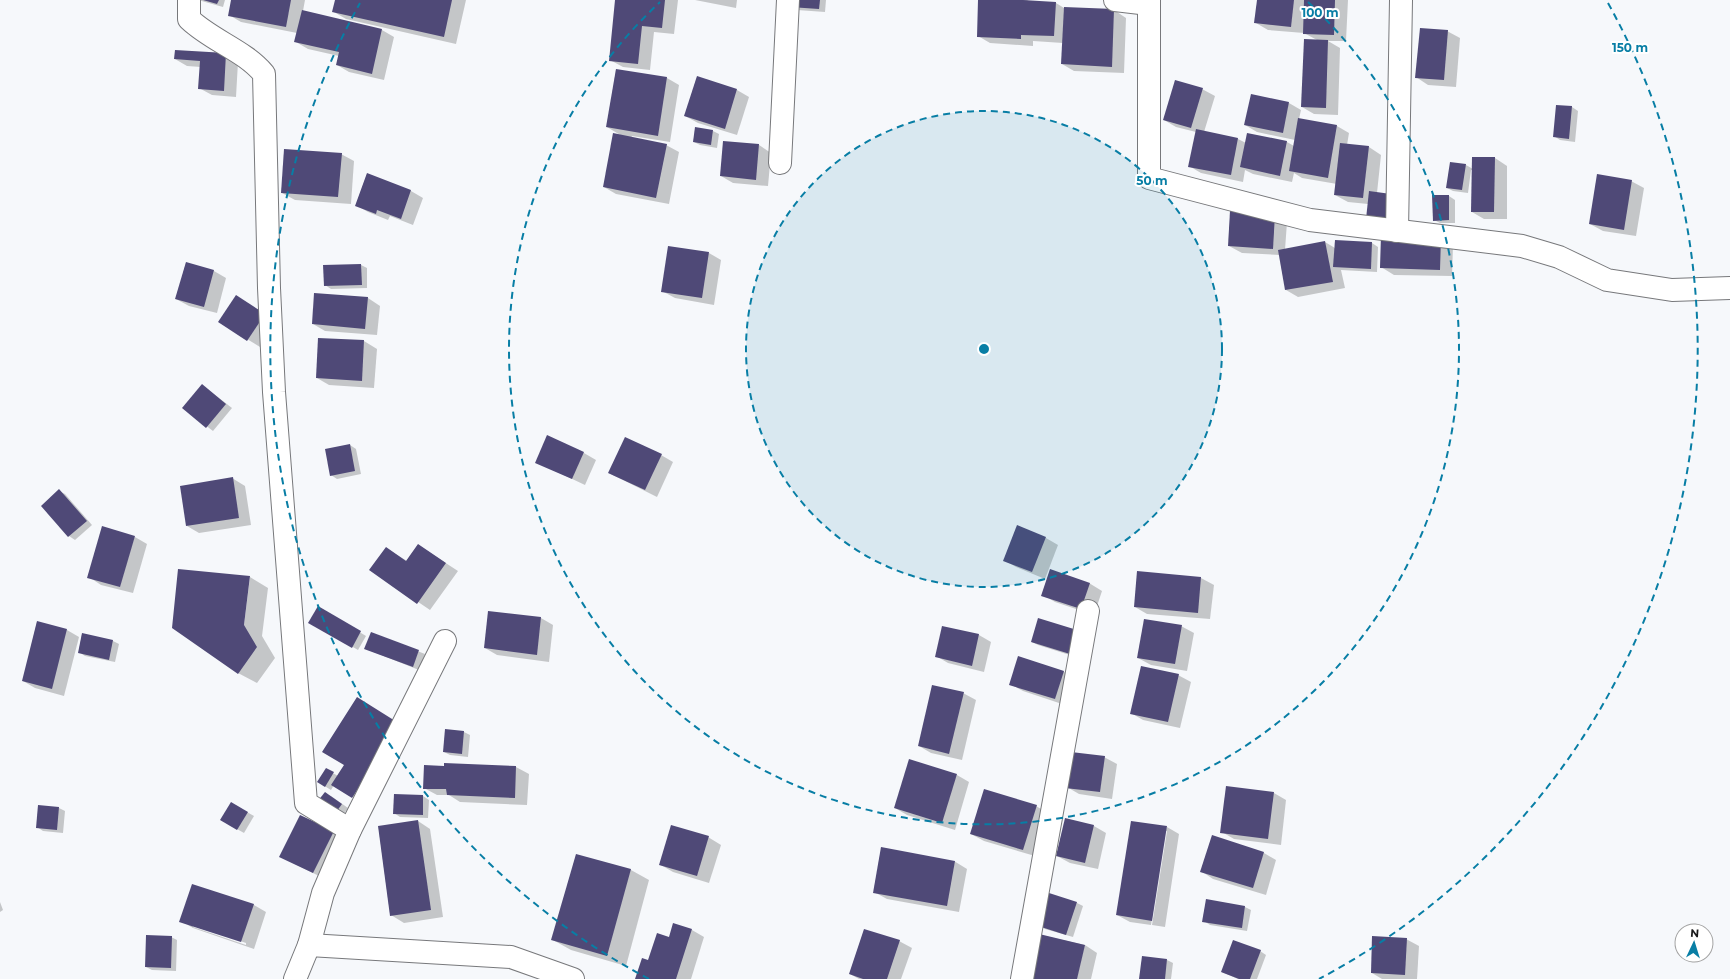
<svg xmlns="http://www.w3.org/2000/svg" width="1730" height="979" font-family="Montserrat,sans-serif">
  <rect width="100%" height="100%" fill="#f6f8fb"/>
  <g fill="#0003" fill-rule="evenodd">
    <path d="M198 0H225L223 7Z"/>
    <path d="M232 0H305L303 11 382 30 394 37 384 80 349 72 337 65 339 56 308 49 296 42 297 33 241 22 229 15Z"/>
    <path d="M336 0H466L456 44 346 19 334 12Z"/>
    <path d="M616 0H678L674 34 654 32 650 70 623 67 610 60Z"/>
    <path d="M695 0H737L736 8Z"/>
    <path d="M791 0H826L825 12 797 10Z"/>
    <path d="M979 0H1027L1030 2 1056 3 1064 8 1114 10 1126 18 1124 73 1074 71 1062 64 1063 43 1033 41V46L990 43 978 36Z"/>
    <path d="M1258 0H1348L1346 41H1328L1340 48 1338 115 1314 114 1302 107 1317 40 1304 33 1268 30 1256 23Z"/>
    <path d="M1447 31 1460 38 1456 87 1428 85 1416 77Z"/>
    <path d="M226 54 238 62 236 97 212 95 199 88 201 67 187 66 175 59Z"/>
    <path d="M616 70 667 78 679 85 670 142 632 136 631 138 666 145 679 152 669 204 616 194 604 187 622 136 607 127Z"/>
    <path d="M697 77 737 90 749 97 737 135 698 123 685 116Z"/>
    <path d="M1202 89 1215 96 1204 132 1238 139 1246 143 1248 134 1287 142 1294 146 1295 140 1257 132 1245 125 1289 103 1301 110 1299 119 1337 126 1349 133 1347 145 1369 147 1381 155 1377 193 1368 204 1348 202 1335 195 1337 184 1302 178 1294 173 1292 182 1253 174 1245 170 1243 182 1201 173 1189 166 1196 132 1176 127 1164 120Z"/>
    <path d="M1557 106 1572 107 1578 111 1575 142 1560 140 1554 136Z"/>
    <path d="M713 131 719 134 717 148 700 145 694 142Z"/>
    <path d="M759 145 771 153 768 186 733 183 721 176Z"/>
    <path d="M341 154 354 161 351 204 295 200 282 193Z"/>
    <path d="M1495 158 1507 166V219H1484L1472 212 1473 170H1471L1468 193 1453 191 1447 188 1466 165 1473 169Z"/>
    <path d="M367 174 411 191 423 198 413 225 390 216 388 220 368 212 356 205Z"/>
    <path d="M1631 181 1644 188 1636 236 1603 231 1590 224Z"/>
    <path d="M1449 196 1455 200V223H1440L1434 220Z"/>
    <path d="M1231 212 1287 222 1285 250 1325 242 1335 248 1372 243 1378 247 1377 272 1341 270 1345 288 1298 297 1286 290 1280 255 1242 253 1229 246Z"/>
    <path d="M1382 236 1453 246 1452 276 1394 275 1381 267Z"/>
    <path d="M709 253 721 260 714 305 675 298 662 291Z"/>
    <path d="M186 263 214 271 226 278 217 313 189 306 176 299Z"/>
    <path d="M361 265 367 268V288L331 289 325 285Z"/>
    <path d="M236 296 277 322 260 347 219 322Z"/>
    <path d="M368 298 380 306 377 335 325 331 313 324Z"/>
    <path d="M319 339 364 341 377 349 374 388 329 385 317 378Z"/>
    <path d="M202 385 232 408 213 431 183 408Z"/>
    <path d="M350 445 356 449 361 474 337 479 331 475Z"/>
    <path d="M584 453 596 460 585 485 536 462Z"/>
    <path d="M661 455 673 462 657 497 609 473Z"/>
    <path d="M232 478 245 486 251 525 199 533 187 526Z"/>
    <path d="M59 491 65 494 92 525 75 540 69 536Z"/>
    <path d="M135 537 147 544 133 593 101 585 89 577Z"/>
    <path d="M1046 538 1058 545 1045 579 1016 567 1004 560Z"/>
    <path d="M418 545 458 571 430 610 371 570 386 548 407 561Z"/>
    <path d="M1138 572 1201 578 1214 585 1210 619 1147 614 1135 607Z"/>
    <path d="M250 577 268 588 262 636 275 658 257 683 238 673Z"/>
    <path d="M1089 583 1102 591 1094 615 1055 602 1043 595Z"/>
    <path d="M318 607 366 636 358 650 310 622Z"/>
    <path d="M489 612 541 618 553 625 549 662 497 655 485 648Z"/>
    <path d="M1039 619 1076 657 1038 645 1032 642Z"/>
    <path d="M37 622 67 630 79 637 64 696 35 688 23 681Z"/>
    <path d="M1181 626 1194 633 1187 671 1151 665 1138 658Z"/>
    <path d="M943 627 979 635 991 642 984 672 948 663 936 656Z"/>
    <path d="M371 633 425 654 419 670 366 649Z"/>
    <path d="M82 634 113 641 119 644 115 662 85 656 79 652Z"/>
    <path d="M1019 657 1064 672 1076 679 1068 706 1023 691 1010 684Z"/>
    <path d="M1178 675 1191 682 1180 728 1143 720 1131 713Z"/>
    <path d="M963 693 976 700 962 760 931 753 919 746Z"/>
    <path d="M358 699 365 804 334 785 331 790 318 782 326 769 338 776 345 765Z"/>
    <path d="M446 730 464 732 470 735 468 757 450 755 444 752Z"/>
    <path d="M1104 757 1117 764 1112 799 1079 794 1067 787Z"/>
    <path d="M445 764 516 767 529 774 527 805 460 802 449 795H437L424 788 444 767Z"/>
    <path d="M957 775 969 782 955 830 907 815 895 808Z"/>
    <path d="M1274 793 1286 800 1281 845 1234 839 1222 832Z"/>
    <path d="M331 796 348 808 341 818Z"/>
    <path d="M423 796 429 800 428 818 400 817 394 813Z"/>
    <path d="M231 803 254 816 244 833 221 820Z"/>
    <path d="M1036 806 1048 813 1035 856 984 841 971 834Z"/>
    <path d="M59 808 65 811 63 833 43 831 37 827Z"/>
    <path d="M1066 819 1094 826 1106 833 1098 869 1070 863 1057 856Z"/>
    <path d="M418 821 430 829 443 917 404 923 391 915Z"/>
    <path d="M1167 827 1179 834 1165 927 1152 925 1167 831H1165L1151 925 1130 922 1117 915Z"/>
    <path d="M333 832 346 839 325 879 293 863Z"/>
    <path d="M708 837 721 845 709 883 673 872 661 865Z"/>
    <path d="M1212 837 1264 853 1276 860 1266 895 1213 879 1201 871Z"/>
    <path d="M576 855 631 870 649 880 626 966 571 950 553 940Z"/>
    <path d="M954 861 967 869 959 912 887 899 874 892Z"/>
    <path d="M0 902 3 910 0 912Z"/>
    <path d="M1077 903 1083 906 1073 937 1045 929 1039 925Z"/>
    <path d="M254 905 266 912 254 949 193 928 181 921ZM193 925 246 943V945L193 927Z"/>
    <path d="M1245 907 1251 910 1247 931 1210 925 1204 921Z"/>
    <path d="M692 930 704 937 691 979H636L648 961 669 938Z"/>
    <path d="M1036 934 1085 945 1097 953 1091 979H1025Z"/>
    <path d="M171 937 177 940 176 971 152 970 146 967Z"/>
    <path d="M1406 939 1419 946 1417 979H1382L1372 973Z"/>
    <path d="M899 941 912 948 901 979H859L850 974Z"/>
    <path d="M1260 951 1266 955 1257 979H1238L1222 972Z"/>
    <path d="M1167 960 1173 963 1171 979H1140Z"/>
  </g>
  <g fill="#4f4977">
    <path d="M203 0H219L217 4Z"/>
    <path d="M231 0H291L286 27 228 16Z"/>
    <path d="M335 0H452L444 37 332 12Z"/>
    <path d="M615 0H665L662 28 642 26 638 64 609 61Z"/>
    <path d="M790 0H820L819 9 790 7Z"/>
    <path d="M978 0H1023L1056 2 1054 36 1021 35V39L977 37Z"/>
    <path d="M1257 0H1294L1291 27 1254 23Z"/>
    <path d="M1304 0H1335L1334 35 1303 34Z"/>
    <path d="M1064 7 1114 9 1112 67 1061 64Z"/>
    <path d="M302 10 382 29 372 74 336 65 339 52 294 42Z"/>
    <path d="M1420 28 1448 30 1444 80 1415 78Z"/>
    <path d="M1304 39 1328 40 1326 108 1301 107Z"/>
    <path d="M175 50 226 53 224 91 198 89 200 61 174 59Z"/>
    <path d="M616 69 667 77 658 136 606 127Z"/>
    <path d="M697 76 737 89 725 129 684 116Z"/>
    <path d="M1175 80 1203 88 1191 128 1163 120Z"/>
    <path d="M1251 94 1289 102 1283 133 1244 125Z"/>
    <path d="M1556 105 1572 106 1569 139 1553 137Z"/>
    <path d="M1298 118 1337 125 1328 178 1289 171Z"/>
    <path d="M695 127 713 130 711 145 693 142Z"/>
    <path d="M1196 129 1238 138 1231 175 1188 167Z"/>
    <path d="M613 133 667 144 656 198 603 187Z"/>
    <path d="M1247 133 1287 141 1280 176 1240 167Z"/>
    <path d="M723 141 759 144 756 180 720 176Z"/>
    <path d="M1340 143 1369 146 1363 198 1334 195Z"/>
    <path d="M284 149 342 153 338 197 281 193Z"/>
    <path d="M1472 157H1495L1494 212H1471Z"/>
    <path d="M1450 162 1466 164 1462 190 1446 188Z"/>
    <path d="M367 173 411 190 401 219 377 210 376 214 355 206Z"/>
    <path d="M1597 174 1632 180 1624 230 1589 224Z"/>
    <path d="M1369 191 1391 194 1387 222 1366 219Z"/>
    <path d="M1432 195H1449V220L1433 221Z"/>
    <path d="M1230 211 1275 214 1273 249 1228 246Z"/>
    <path d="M1381 235 1441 237 1440 270 1380 268Z"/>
    <path d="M1335 240 1372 242 1371 269 1333 267Z"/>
    <path d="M1325 241 1333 282 1285 290 1278 250Z"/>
    <path d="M668 246 709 252 702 298 661 292Z"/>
    <path d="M186 262 214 270 204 307 175 299Z"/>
    <path d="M361 264 362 285 324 286 323 265Z"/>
    <path d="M314 293 368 297 365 329 312 324Z"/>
    <path d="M236 295 265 314 247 341 218 322Z"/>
    <path d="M318 338 364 340 362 381 316 378Z"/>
    <path d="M202 384 226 404 206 428 182 408Z"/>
    <path d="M547 435 584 452 572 479 535 463Z"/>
    <path d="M625 437 662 454 645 490 608 473Z"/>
    <path d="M350 444 355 471 330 476 325 449Z"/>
    <path d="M233 477 239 518 186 526 180 486Z"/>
    <path d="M59 489 87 521 68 537 41 506Z"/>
    <path d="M1017 525 1046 537 1032 572 1003 561Z"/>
    <path d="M102 526 135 536 120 587 87 578Z"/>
    <path d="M418 544 446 563 417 604 369 570 386 547 406 561Z"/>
    <path d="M178 569 250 576 244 625 257 647 238 674 172 628Z"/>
    <path d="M1050 569 1090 583 1081 609 1041 596Z"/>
    <path d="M1137 571 1201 577 1198 613 1134 607Z"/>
    <path d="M318 606 361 631 352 648 308 623Z"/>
    <path d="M488 611 541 617 537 655 484 648Z"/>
    <path d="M1038 618 1077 630 1070 654 1031 642Z"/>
    <path d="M1144 619 1182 625 1175 664 1137 658Z"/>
    <path d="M37 621 67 629 52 689 22 681Z"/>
    <path d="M942 626 979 634 972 666 935 657Z"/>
    <path d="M371 632 419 650 413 667 364 649Z"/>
    <path d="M82 633 113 640 109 660 78 653Z"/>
    <path d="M1018 656 1064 671 1055 699 1009 685Z"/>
    <path d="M1141 666 1179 674 1168 722 1130 714Z"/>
    <path d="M932 685 964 692 949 754 918 746Z"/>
    <path d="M357 697 400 724 352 798 331 785 344 765 322 752Z"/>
    <path d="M445 729 464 731 462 754 443 752Z"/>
    <path d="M1071 752 1105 756 1100 792 1065 788Z"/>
    <path d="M909 759 957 774 942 823 894 808Z"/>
    <path d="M444 763 516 766 515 798 447 795 446 789H423L424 765 444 766Z"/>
    <path d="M326 768 334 772 325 787 317 782Z"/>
    <path d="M1226 786 1274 792 1268 839 1220 833Z"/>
    <path d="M984 789 1037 805 1023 850 970 834Z"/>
    <path d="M325 792 342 804 334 815 317 802Z"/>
    <path d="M394 794 423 795V815L393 814Z"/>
    <path d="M231 802 248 812 237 830 220 820Z"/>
    <path d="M38 805 59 807 57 830 36 828Z"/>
    <path d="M300 815 334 831 313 873 279 857Z"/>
    <path d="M1065 818 1094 825 1085 863 1056 856Z"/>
    <path d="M418 820 431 910 390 916 378 826Z"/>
    <path d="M1131 821 1167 826 1152 921 1116 915Z"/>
    <path d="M671 825 709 836 697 876 659 865Z"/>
    <path d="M1212 835 1264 852 1253 888 1200 872Z"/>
    <path d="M881 847 955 861 947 906 873 893Z"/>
    <path d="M576 854 631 869 607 956 551 940Z"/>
    <path d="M192 884 254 904 241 942 179 922Z"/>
    <path d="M1049 893 1077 902 1066 935 1038 926Z"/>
    <path d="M1206 899 1245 906 1242 928 1202 922Z"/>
    <path d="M673 923 692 929 676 979H635L642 958 648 960 657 933 669 937Z"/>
    <path d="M864 929 900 940 887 979H863L849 974Z"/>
    <path d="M1035 933 1085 945 1077 979H1024Z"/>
    <path d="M146 935 172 936 171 968 145 967Z"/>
    <path d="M1372 936 1407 938 1405 975 1371 973Z"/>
    <path d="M1233 940 1261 950 1250 979H1239L1221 972Z"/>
    <path d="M1142 956 1167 959 1165 979H1139Z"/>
  </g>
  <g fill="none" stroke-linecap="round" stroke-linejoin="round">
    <defs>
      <g id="minor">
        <path d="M189 0V19C212 41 244 50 264 74L269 288 274 392 306 803 350 830"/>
        <path d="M1115 0 1149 4"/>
        <path d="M1149 0V178L1310 220 1522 246 1559 257 1607 280 1672 290 1730 288"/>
        <path d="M780 163 788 0"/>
        <path d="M1397 231 1401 0"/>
        <path d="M309 945 511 957 573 979"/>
        <path d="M295 979 309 945 323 893 350 830 445 641"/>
        <path d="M1022 979 1088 611"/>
      </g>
    </defs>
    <use href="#minor" stroke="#77787b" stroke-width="24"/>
    <use href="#minor" stroke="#fff" stroke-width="22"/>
  </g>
  <circle cx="984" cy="349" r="238" fill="#087ea5" fill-opacity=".12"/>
  <g fill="none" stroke="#087ea5" stroke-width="2" stroke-dasharray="7 5">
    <circle cx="984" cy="349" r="238"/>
    <path d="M1308 2A475 475 0 1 1 660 2"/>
    <path d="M649 979A713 713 0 0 1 360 3M1608 3A713 713 0 0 1 1319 979"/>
  </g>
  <circle cx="984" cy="349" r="6" fill="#087ea5" stroke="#fff" stroke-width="2"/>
  <g font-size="12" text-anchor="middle" font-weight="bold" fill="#087ea5" stroke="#fff" stroke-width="4" stroke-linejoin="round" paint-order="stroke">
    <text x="1320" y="17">100 m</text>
    <text x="1630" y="52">150 m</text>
    <text x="1152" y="185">50 m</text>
  </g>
  <g transform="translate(1694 943) rotate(4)"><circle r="19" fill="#ffffff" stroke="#a3a3a3"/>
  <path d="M0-3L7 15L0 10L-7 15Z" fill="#087ea5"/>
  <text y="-6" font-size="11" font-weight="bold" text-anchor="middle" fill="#19191a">N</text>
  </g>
</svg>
